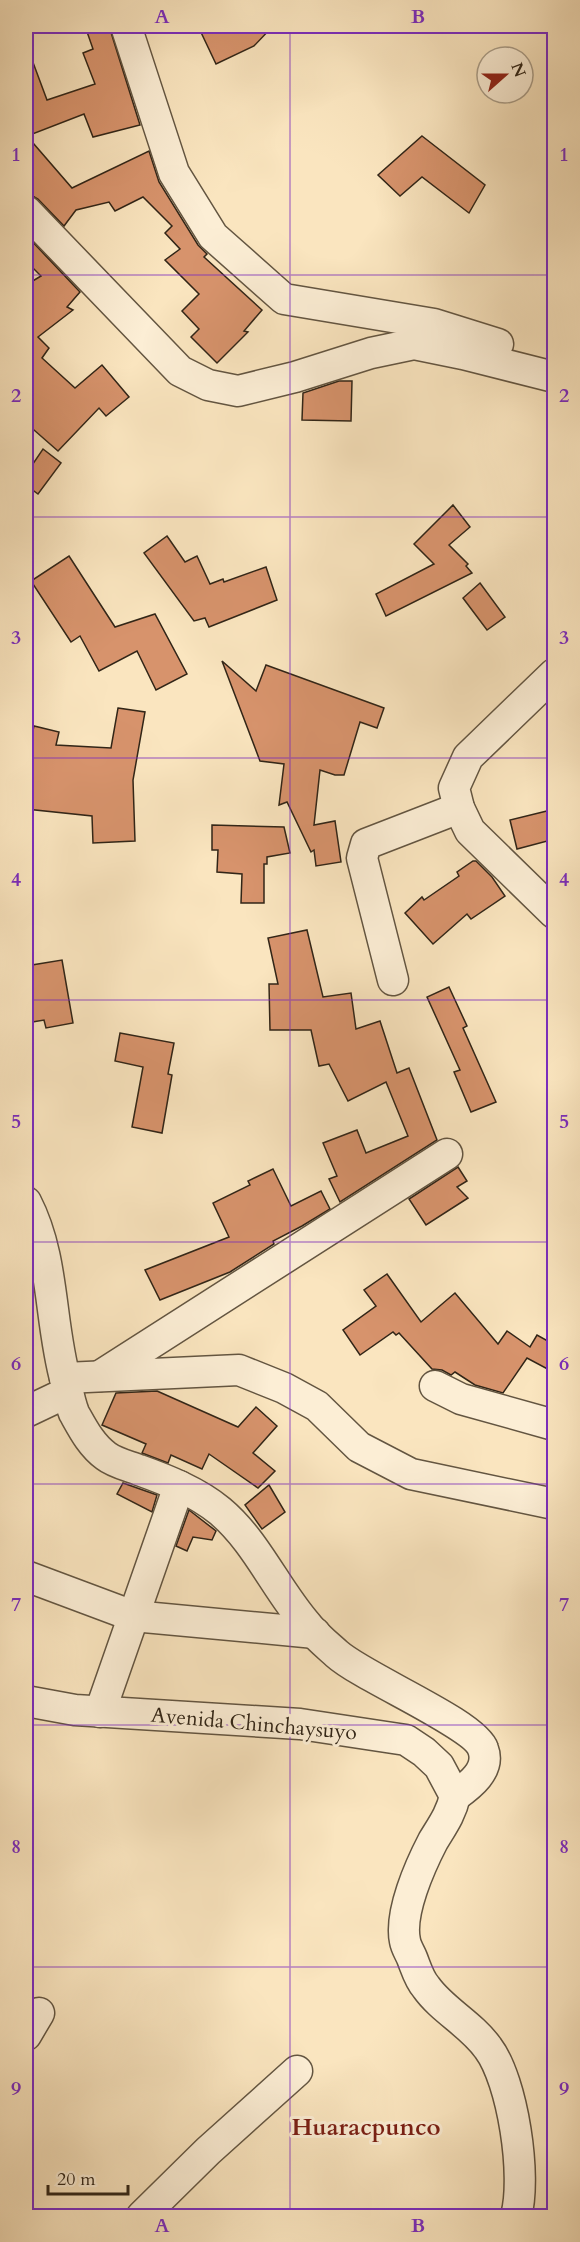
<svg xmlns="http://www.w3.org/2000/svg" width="580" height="2242" font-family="Cardo,serif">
  <rect width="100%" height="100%" fill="#fae5bf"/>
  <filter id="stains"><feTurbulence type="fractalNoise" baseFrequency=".00333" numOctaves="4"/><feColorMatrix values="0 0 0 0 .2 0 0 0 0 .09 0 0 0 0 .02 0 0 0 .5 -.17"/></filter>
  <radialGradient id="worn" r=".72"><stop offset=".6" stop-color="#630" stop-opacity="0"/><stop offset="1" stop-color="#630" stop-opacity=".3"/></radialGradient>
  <g fill="#d7936c" stroke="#312517" stroke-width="1.5">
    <path d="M85 26H109L140 125 93 137 84 114 27 136 72 188 149 151 159 182 198 245 207 254 204 257 262 310 244 331 248 332 217 363 191 337 199 329 182 311 199 294 165 260 180 249 165 233 172 226 143 197 115 211 109 202 76 210 64 226 38 199 31 195 26 194V49H28L47 100 95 84 83 53 93 49Z"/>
    <path d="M198 26H273L254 46 216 64Z"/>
    <path d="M422 136 485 185 469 213 422 177 400 196 378 175Z"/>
    <path d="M26 235 80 292 67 307 73 310 38 337 49 348 42 358 75 388 102 365 129 397 106 416 99 408 58 451 26 423V285L41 276 26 261Z"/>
    <path d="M339 381H352L351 421 302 420 303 393Z"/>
    <path d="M43 449 61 463 38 494 26 485V474Z"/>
    <path d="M453 505 470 527 449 545 468 564 466 566 472 573 386 616 376 594 434 564 414 544Z"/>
    <path d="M167 536 185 562 197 556 210 584 223 579 224 582 266 567 277 600 209 627 205 618 194 621 144 553Z"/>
    <path d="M69 556 115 627 155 614 187 674 156 690 137 651 99 671 80 636 71 642 31 581Z"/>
    <path d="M480 583 505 617 487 630 463 598Z"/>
    <path d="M222 661 256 691 266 665 384 708 377 728 360 722 344 775H335L320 770 314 825 335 821 341 862 316 866 314 850 311 852 287 802 279 805 284 764 260 761Z"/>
    <path d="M118 708 145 712 133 780 135 841 93 843 92 816 26 809V760L34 726 59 732 56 745 111 748Z"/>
    <path d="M555 809V839L517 849 510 820Z"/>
    <path d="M212 825 284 827 290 853 267 857V864H264V903H241L242 874 217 872 218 850H212Z"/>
    <path d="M473 861H476L492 877 505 896 471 919 467 914 433 944 405 913 422 897 424 900 459 876 457 872Z"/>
    <path d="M307 930 323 997 351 993 356 1029 380 1021 397 1073 409 1068 437 1140 340 1202 329 1179 337 1176 323 1143 357 1130 366 1153 408 1136 386 1082 348 1101 329 1064 319 1066 311 1030H270L269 984H278L268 938Z"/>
    <path d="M62 960 73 1023 46 1028 44 1020 26 1023V966Z"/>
    <path d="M449 987 467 1026 463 1028 496 1102 471 1112 454 1072 460 1070 427 997Z"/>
    <path d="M120 1033 174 1043 168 1074 172 1075 162 1133 132 1127 143 1067 115 1061Z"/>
    <path d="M458 1167 467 1181 457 1187 468 1198 426 1225 409 1199Z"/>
    <path d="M273 1169 291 1206 321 1191 330 1209 302 1226 273 1241 274 1244 230 1272 160 1300 145 1270 229 1237 213 1203 250 1185 248 1181Z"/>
    <path d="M387 1274 421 1322 455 1293 498 1344 507 1331 530 1347 537 1335 555 1345V1373L527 1358 503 1393 475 1385 455 1372 451 1375 442 1370 432 1369 399 1333 396 1335 393 1332 360 1355 343 1330 376 1306 364 1290Z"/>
    <path d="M157 1391 238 1427 256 1407 277 1426 253 1453 275 1471 258 1488 209 1454 202 1469 171 1455 168 1463 142 1453 146 1444 102 1425 116 1393Z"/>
    <path d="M123 1483 157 1495 152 1512 117 1494Z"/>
    <path d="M269 1485 285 1512 262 1529 245 1505Z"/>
    <path d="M189 1510 216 1531 212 1540 193 1537 187 1551 176 1546Z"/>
  </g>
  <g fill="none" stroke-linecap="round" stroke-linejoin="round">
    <defs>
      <g id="minor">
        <path d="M126 26 174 173 213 236 284 299 434 324 498 344"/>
        <path d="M26 211 180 371 208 385 238 391 295 377 371 353 414 344 463 354 554 377"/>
        <path d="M554 674 468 757 454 788 459 808 470 831 554 913"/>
        <path d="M393 980 362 858 366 844 459 808"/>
        <path d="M26 1202C55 1258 49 1322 66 1382 68 1392 70 1403 74 1413 83 1429 91 1445 106 1456 115 1463 129 1466 139 1470 167 1480 197 1492 220 1511 257 1542 276 1590 308 1626 316 1636 327 1645 337 1654 364 1678 475 1724 483 1749 491 1770 469 1786 455 1796"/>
        <path d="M100 1376 447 1154"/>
        <path d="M65 1378 239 1370 284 1388 317 1406 359 1447 411 1474 554 1504"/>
        <path d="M435 1386 461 1399 554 1425"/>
        <path d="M26 1412 68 1392"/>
        <path d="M26 1576 133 1616 315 1633"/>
        <path d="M26 1701 75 1710 300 1724 406 1740 424 1752 439 1766 455 1796C451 1814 442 1826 433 1841 420 1866 399 1913 405 1941 406 1947 410 1953 412 1958 416 1968 419 1979 426 1987 442 2010 471 2024 488 2048 513 2081 527 2177 516 2216"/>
        <path d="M100 1712 179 1486"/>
        <path d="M26 2035 39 2013"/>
        <path d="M142 2216 208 2151 297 2071"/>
      </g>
    </defs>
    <use href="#minor" stroke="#635541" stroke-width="33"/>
    <use href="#minor" stroke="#fceed5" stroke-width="30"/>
  </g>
  <path fill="none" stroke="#7b2cbf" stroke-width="1.5" stroke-opacity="0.55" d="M290 26V2216M26 275H554M26 517H554M26 758H554M26 1000H554M26 1242H554M26 1484H554M26 1725H554M26 1967H554"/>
  <g text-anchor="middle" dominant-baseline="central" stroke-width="6" stroke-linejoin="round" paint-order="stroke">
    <g font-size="21" fill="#312517" stroke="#fceed5">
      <text transform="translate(254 1724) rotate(5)">Avenida Chinchaysuyo</text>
    </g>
    <g font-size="24" font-weight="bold" fill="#7a1f14" stroke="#fceed5">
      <text x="366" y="2127">Huaracpunco</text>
    </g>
  </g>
  <rect width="580" height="2242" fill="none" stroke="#fae5bf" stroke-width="66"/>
  <g transform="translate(505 75) rotate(69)"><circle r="28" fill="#fceed5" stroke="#ab9e89" stroke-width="1.5"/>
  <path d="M0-4.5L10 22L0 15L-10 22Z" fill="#8f2418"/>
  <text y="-9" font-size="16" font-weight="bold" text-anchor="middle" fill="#312517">N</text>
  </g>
  <path d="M48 2185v9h80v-9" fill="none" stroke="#312517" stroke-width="3"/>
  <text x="57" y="2185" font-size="18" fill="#312517" stroke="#fceed5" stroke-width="4.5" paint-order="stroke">20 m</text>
  <rect x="33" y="33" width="514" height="2176" fill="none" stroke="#7b2cbf" stroke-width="2"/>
  <g font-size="20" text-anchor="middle" font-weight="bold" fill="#7b2cbf">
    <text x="162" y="23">A</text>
    <text x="418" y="23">B</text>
    <text x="16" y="161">1</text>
    <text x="564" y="161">1</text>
    <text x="16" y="402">2</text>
    <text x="564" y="402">2</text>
    <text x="16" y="644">3</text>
    <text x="564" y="644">3</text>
    <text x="16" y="886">4</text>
    <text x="564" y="886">4</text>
    <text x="16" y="1128">5</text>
    <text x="564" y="1128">5</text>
    <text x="16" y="1370">6</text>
    <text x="564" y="1370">6</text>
    <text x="16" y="1611">7</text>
    <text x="564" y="1611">7</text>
    <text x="16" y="1853">8</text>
    <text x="564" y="1853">8</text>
    <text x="16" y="2095">9</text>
    <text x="564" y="2095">9</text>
    <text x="162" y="2232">A</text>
    <text x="418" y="2232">B</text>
  </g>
  <rect width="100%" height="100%" filter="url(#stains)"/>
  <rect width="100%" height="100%" fill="url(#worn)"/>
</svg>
